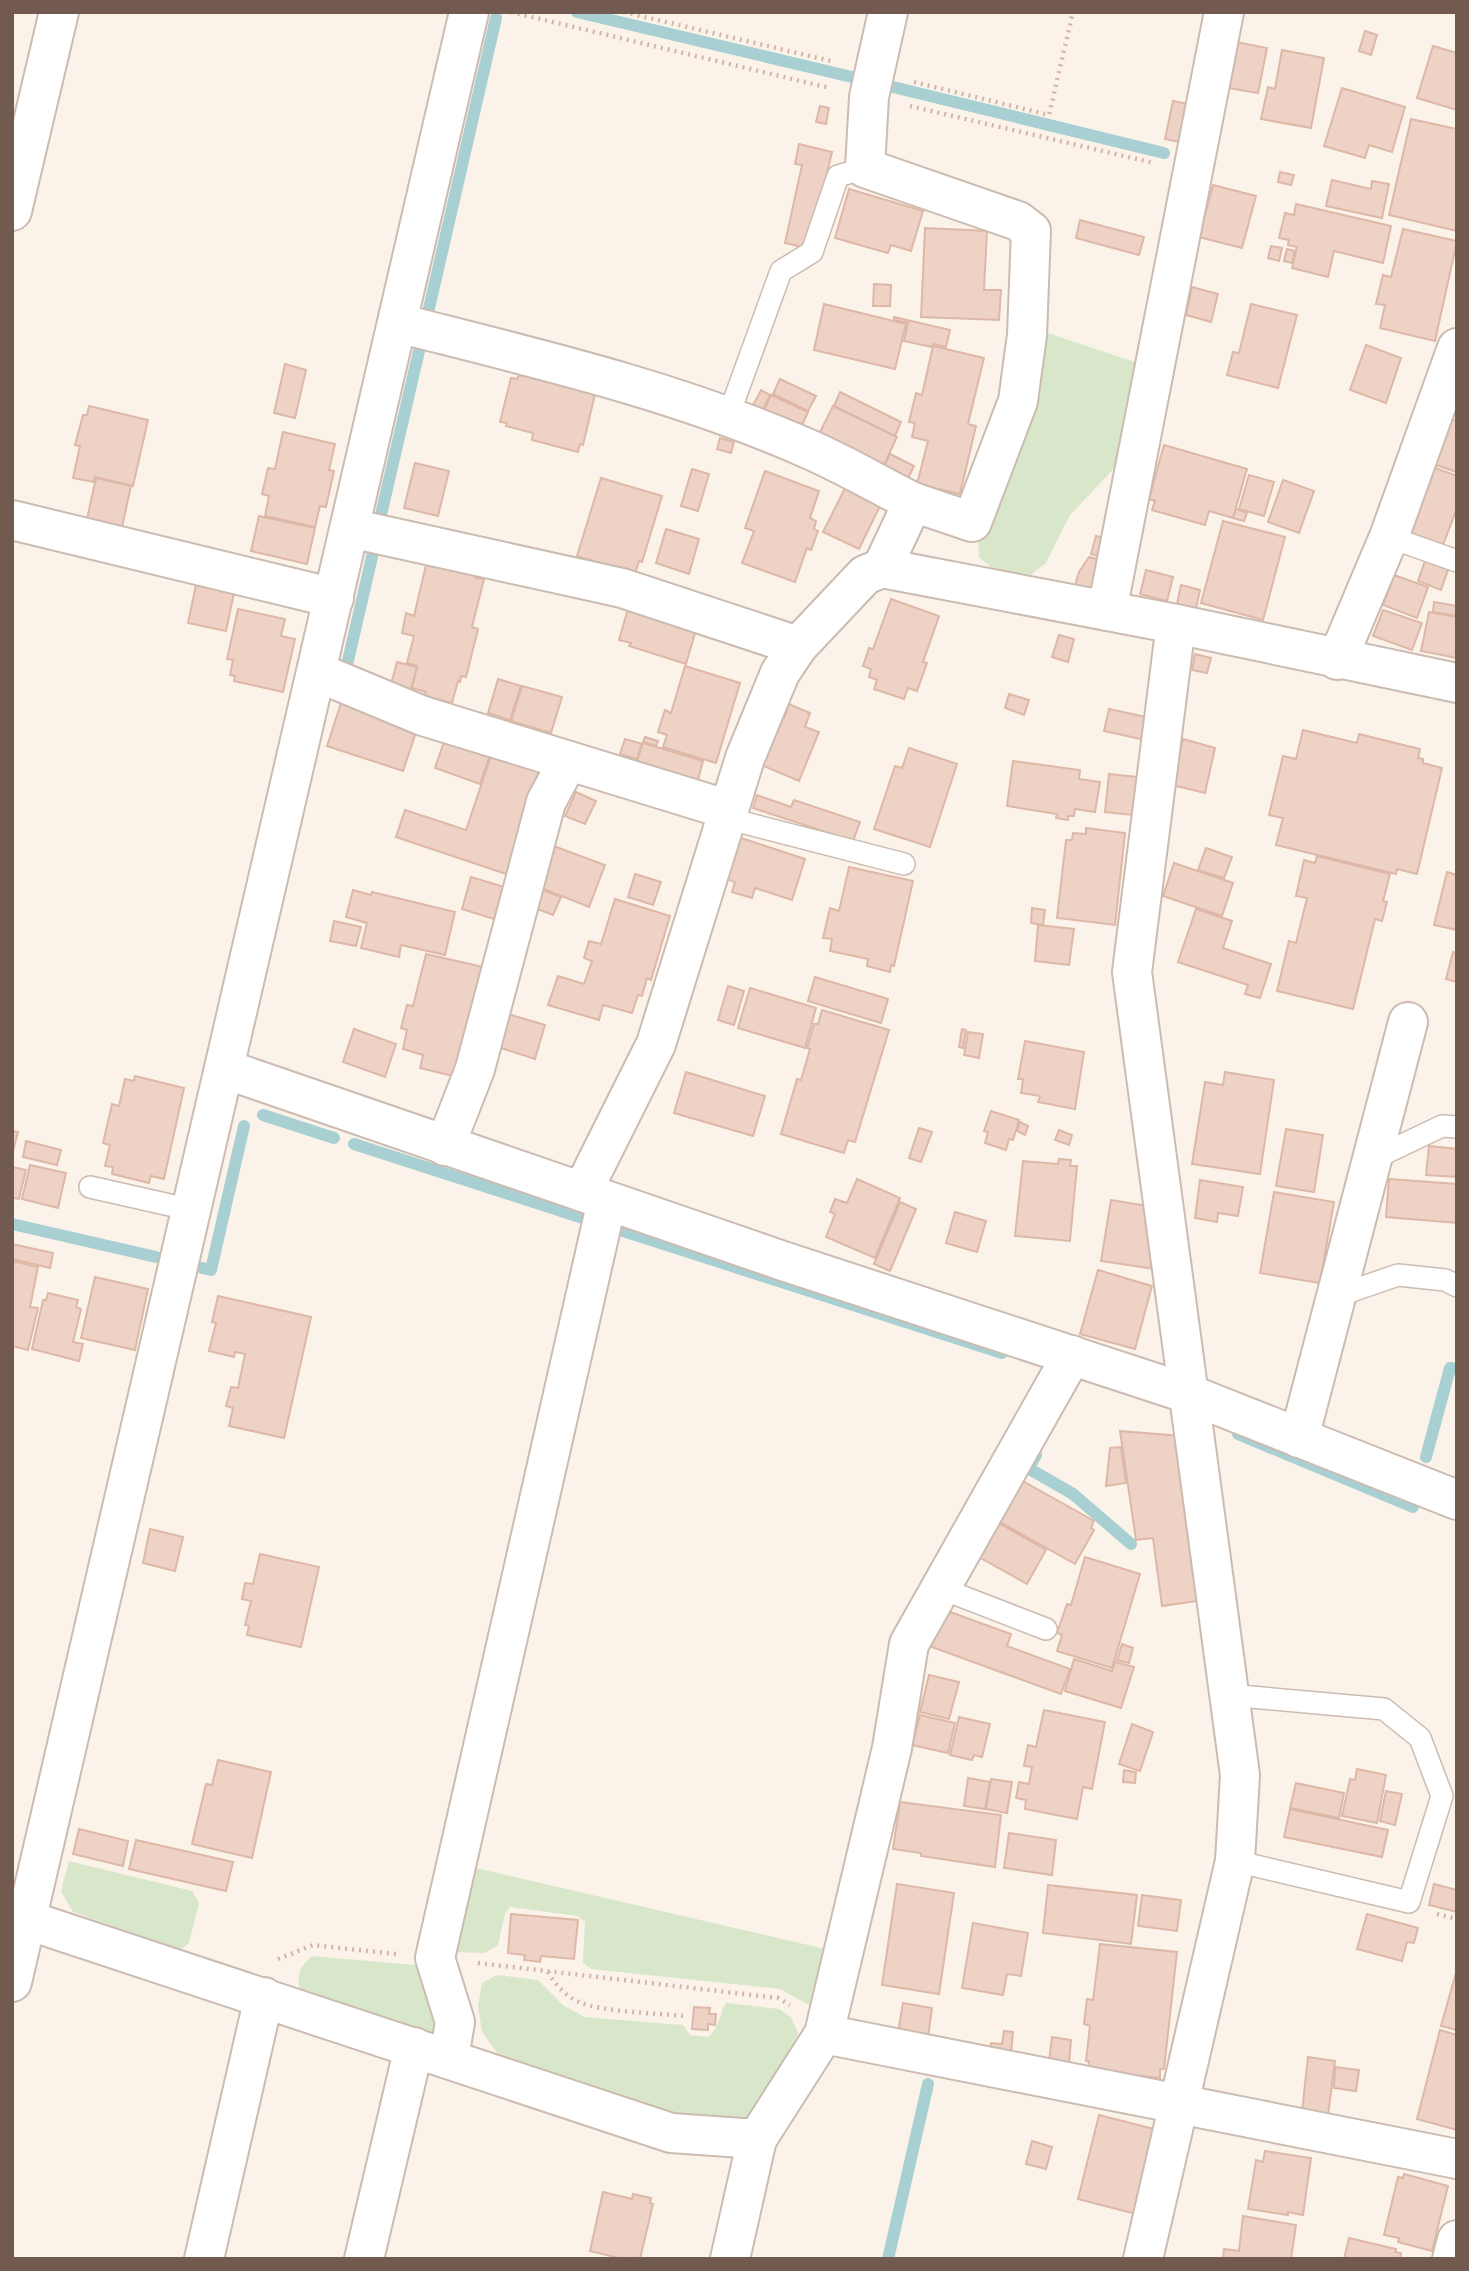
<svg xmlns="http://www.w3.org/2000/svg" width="1469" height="2271" font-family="'PT Sans Narrow',sans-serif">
  <rect width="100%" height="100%" fill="#fbf3ea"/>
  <g fill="#d8e7ca">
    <path d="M1045 332 1135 362 1140 375 1124 458 1070 515 1046 563 1027 578 1001 576 979 557 978 539Z"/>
    <path d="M69 1861 192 1891 199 1903 189 1943 180 1950 73 1912 61 1891Z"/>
    <path d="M463 1865 834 1951 811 2006 780 1989 591 1969 583 1963 585 1922 577 1916 510 1907 505 1914 498 1945 485 1953 453 1952Z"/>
    <path d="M312 1956 426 1966 445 2023 434 2035 300 1990C296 1974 300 1967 312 1956Z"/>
    <path d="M497 1975 538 1980 564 2006 585 2017 683 2025 690 2035 708 2037C721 2025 718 2016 726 2003L779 2009 791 2017 798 2033 764 2109 748 2124 676 2115 501 2058 482 2032 478 2006 482 1983Z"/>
  </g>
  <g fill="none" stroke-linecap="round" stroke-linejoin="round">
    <g stroke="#a8d0d3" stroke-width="12">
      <path d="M577 12 852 77"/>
      <path d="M893 87 1164 153"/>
      <path d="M427 317 496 18"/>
      <path d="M380 519 419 351"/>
      <path d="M347 665 374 548"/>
      <path d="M263 1115 334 1138"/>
      <path d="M354 1144 586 1219"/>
      <path d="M12 1224 156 1257"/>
      <path d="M617 1229 1002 1353"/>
      <path d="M202 1268 211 1270 244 1126"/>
      <path d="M1238 1434 1413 1507"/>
      <path d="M1036 1455 1028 1468 1073 1494 1131 1544"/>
      <path d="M1426 1457 1450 1368 1457 1369"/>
      <path d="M888 2259 928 2084"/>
    </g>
  </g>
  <g fill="#edd2c5" stroke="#deb8a7" stroke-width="2">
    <path d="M1365 31 1377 35 1371 55 1359 51Z"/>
    <path d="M1236 42 1267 48 1258 93 1228 88Z"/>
    <path d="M1433 46 1457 53V110L1417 98Z"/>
    <path d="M1282 50 1324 58 1311 128 1261 119 1268 87 1275 89Z"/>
    <path d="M1342 88 1405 107 1392 152 1369 145 1365 158 1324 146Z"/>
    <path d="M1173 101 1193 105 1184 143 1165 139Z"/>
    <path d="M820 106 829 108 826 124 816 122Z"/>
    <path d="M1411 119 1457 129V231L1389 215Z"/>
    <path d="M799 144 832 152 812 236 807 248 785 243 802 165 795 164Z"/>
    <path d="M1280 172 1294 175 1291 185 1278 182Z"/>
    <path d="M1332 180 1371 189 1372 181 1389 184 1382 218 1326 206Z"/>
    <path d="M1213 185 1256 196 1242 248 1199 237Z"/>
    <path d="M849 189 923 211 911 251 891 245 888 253 835 238Z"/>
    <path d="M1296 204 1391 226 1383 263 1334 251 1328 277 1292 268 1297 247 1288 245 1289 240 1279 238 1285 213 1294 215Z"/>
    <path d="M1080 220 1144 237 1139 255 1076 238Z"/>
    <path d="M925 228 987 231 984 290H1001L999 320 921 317Z"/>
    <path d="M1403 229 1457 241 1435 341 1380 328 1385 305 1376 304 1383 275 1391 277Z"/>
    <path d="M1271 246 1282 248 1279 261 1268 258Z"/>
    <path d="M1287 249 1295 251 1292 263 1284 261Z"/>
    <path d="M874 284 891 285 890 306H873Z"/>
    <path d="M1192 287 1218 294 1211 322 1186 315Z"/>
    <path d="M824 304 906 324 895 369 814 350Z"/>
    <path d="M1251 304 1297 315 1278 388 1227 375 1233 352 1239 353Z"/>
    <path d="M894 317 950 330 946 347 933 344 932 347 904 341 908 323 894 320Z"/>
    <path d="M1366 345 1401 358 1386 403 1350 390Z"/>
    <path d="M933 346 984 358 968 424 976 426 960 494 917 484 928 441 912 437 915 423 909 422 916 393 922 395Z"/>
    <path d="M285 364 306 370 295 418 274 413Z"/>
    <path d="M519 375 595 394 583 445 580 444 578 452 532 440 533 433 506 426 507 423 500 422 511 378 517 379Z"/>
    <path d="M780 379 816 396 808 411 773 394Z"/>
    <path d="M761 390 770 395 761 414 751 409Z"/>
    <path d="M840 392 901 422 895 436 834 406Z"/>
    <path d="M771 395 808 412 799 432 762 414Z"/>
    <path d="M89 406 148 420 133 486 95 477 94 482 73 478 80 446 75 445 83 415H87Z"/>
    <path d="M833 406 897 437 881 471 816 440Z"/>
    <path d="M1449 419 1457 421V472L1433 464Z"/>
    <path d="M283 432 335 444 329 470 334 471 326 507 320 506 315 527 265 516 269 496 262 494 268 468 275 469Z"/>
    <path d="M720 438 734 442 731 453 717 449Z"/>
    <path d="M1164 445 1247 469 1233 518 1209 511 1205 525 1152 510 1155 501 1149 499Z"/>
    <path d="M890 454 914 466 906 483 882 471Z"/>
    <path d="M415 463 449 471 438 516 404 508Z"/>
    <path d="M1435 468 1457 476V508L1443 545 1411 533Z"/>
    <path d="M692 469 709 474 698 511 681 506Z"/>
    <path d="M765 471 819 491 810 518 816 521 814 529 818 531 811 550 807 548 795 582 742 563 754 531 745 528Z"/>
    <path d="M1249 475 1274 482 1264 516 1239 509Z"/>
    <path d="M96 478 131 486 122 527 87 519Z"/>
    <path d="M601 478 662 496 642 562 639 561 635 574 577 556Z"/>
    <path d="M1283 480 1314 491 1299 533 1268 522Z"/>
    <path d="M845 488 880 506 859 549 823 532Z"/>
    <path d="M1236 509 1247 513 1244 521 1233 518Z"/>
    <path d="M259 516 315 528 307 564 251 551Z"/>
    <path d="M1223 521 1285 537 1263 620 1201 603Z"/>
    <path d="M666 529 699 539 689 574 656 563Z"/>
    <path d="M1096 536 1108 539 1103 557 1091 554Z"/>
    <path d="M1089 557 1103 560 1095 594 1074 589 1079 572Z"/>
    <path d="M436 558 477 569 475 578 484 579 472 627 478 629 466 677 461 676 460 682 458 681 452 703 425 696 426 692 412 688 417 666 407 663 414 636 402 633 406 613 414 616 426 565 434 567Z"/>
    <path d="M1426 558 1449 567 1441 590 1418 581Z"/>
    <path d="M1146 570 1173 577 1167 601 1140 594Z"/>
    <path d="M1394 575 1428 587 1417 618 1383 605Z"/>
    <path d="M196 585 234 593 226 631 188 623Z"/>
    <path d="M1181 585 1200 590 1196 609 1177 604Z"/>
    <path d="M891 599 939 616 923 662 927 663 917 691 908 688 904 699 874 689 877 680 869 677 871 669 863 666 869 648 873 649Z"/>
    <path d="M1434 602 1457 606V616L1433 612Z"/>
    <path d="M629 605 698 623 686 664 629 646 631 643 619 640Z"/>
    <path d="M238 609 285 619 281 636 295 639 283 692 234 681 235 676 230 675 233 660 227 659Z"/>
    <path d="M1383 610 1422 623 1412 650 1373 636Z"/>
    <path d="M1429 612 1457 617V658L1421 651Z"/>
    <path d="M1059 635 1074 639 1068 662 1052 657Z"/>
    <path d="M1195 654 1211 658 1207 673 1192 670Z"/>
    <path d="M397 662 417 667 411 689 391 684Z"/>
    <path d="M685 666 740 683 716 763 663 747 667 735 658 732 665 710 671 713Z"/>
    <path d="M498 679 521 686 510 720 488 713Z"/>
    <path d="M522 686 562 697 551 733 511 721Z"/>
    <path d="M1009 694 1029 700 1024 715 1005 708Z"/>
    <path d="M341 703 417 729 403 771 327 746Z"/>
    <path d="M789 704 810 713 805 727 819 732 799 781 759 764 779 716 784 718Z"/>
    <path d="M1109 709 1146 717 1141 739 1104 731Z"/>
    <path d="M1303 730 1357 743 1359 734 1420 749 1418 758 1423 759V763L1442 768 1417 874 1397 869 1396 874 1276 845 1283 818 1269 815 1283 756 1296 759Z"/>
    <path d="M447 733 492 749 480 784 435 768Z"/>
    <path d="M645 737 658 741 656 746 643 742Z"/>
    <path d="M625 739 642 744 637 759 620 754Z"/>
    <path d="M1183 739 1215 748 1205 793 1172 785Z"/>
    <path d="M643 743 703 761 698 780 637 761Z"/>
    <path d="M909 748 957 764 930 847 874 829 895 766 902 768Z"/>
    <path d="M492 753 542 770 506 874 396 837 405 810 466 830Z"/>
    <path d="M1013 761 1080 770 1079 779 1100 782 1095 812 1075 809 1074 816H1068V820L1056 818 1057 814 1007 806Z"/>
    <path d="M1109 774 1146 778 1142 816 1105 812Z"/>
    <path d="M576 792 596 801 585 824 565 816Z"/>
    <path d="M757 795 791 807 794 800 860 822 853 841 753 808Z"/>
    <path d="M1086 828 1125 833 1115 925 1057 918 1066 840H1072L1073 833 1086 834Z"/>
    <path d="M741 838 805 859 792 900 755 888 752 898 732 892 735 882 727 879Z"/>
    <path d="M551 845 605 865 589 907 536 886Z"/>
    <path d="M1206 848 1232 857 1224 878 1198 870Z"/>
    <path d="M1317 856 1390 874 1383 901 1387 902 1382 921 1375 919 1353 1009 1277 991 1289 941 1296 943 1307 898 1296 896 1304 860 1315 863Z"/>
    <path d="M1174 863 1233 883 1222 916 1163 896Z"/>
    <path d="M849 867 913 881 894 966 891 965 890 972 867 966 868 959 830 951 832 939 823 938 830 908 839 911Z"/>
    <path d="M1447 872 1457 875V930L1434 925Z"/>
    <path d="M635 874 661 882 653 905 628 897Z"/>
    <path d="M471 877 504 887 494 919 462 909Z"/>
    <path d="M540 889 561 897 553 915 534 908Z"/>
    <path d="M353 890 371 895 372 892 455 912 445 955 401 945 399 957 361 948 367 923 346 917Z"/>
    <path d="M615 899 670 916 651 980 647 978 642 996 638 995 632 1013 603 1005 599 1020 548 1005 558 976 584 984 592 961 584 958 589 941 601 944Z"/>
    <path d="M1032 908 1045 910 1043 925 1031 923Z"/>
    <path d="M1196 909 1232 921 1223 948 1271 964 1260 998 1245 994 1248 985 1178 962Z"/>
    <path d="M334 921 361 927 356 946 330 941Z"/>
    <path d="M1038 925 1074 929 1069 965 1035 961Z"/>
    <path d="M1453 952 1457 953V982L1446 979Z"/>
    <path d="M426 954 483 967 462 1056 459 1055 453 1076 420 1068 423 1055 403 1049 407 1030 401 1028 407 1005 413 1006Z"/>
    <path d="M815 977 888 999 881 1023 808 1001Z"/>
    <path d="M728 986 744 991 734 1025 718 1020Z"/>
    <path d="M750 988 816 1008 805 1048 738 1028Z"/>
    <path d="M822 1010 889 1030 855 1142 848 1140 844 1153 781 1134 797 1079 801 1080 810 1049 807 1048 814 1024H818Z"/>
    <path d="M508 1014 545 1025 535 1059 498 1047Z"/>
    <path d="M354 1029 396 1044 385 1077 343 1062Z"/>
    <path d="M962 1029 966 1030 963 1048 959 1047Z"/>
    <path d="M968 1032 983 1034 979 1058 964 1055Z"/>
    <path d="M1025 1041 1084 1052 1075 1109 1038 1102 1040 1096 1021 1093 1023 1079H1018Z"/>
    <path d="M686 1072 765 1096 753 1136 674 1113Z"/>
    <path d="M1225 1072 1274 1080 1260 1174 1192 1164 1205 1082 1223 1085Z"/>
    <path d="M135 1076 184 1088 164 1179 151 1176 149 1183 112 1174 113 1167 105 1166 110 1145 103 1143 112 1104 119 1106 125 1079 134 1081Z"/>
    <path d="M991 1111 1019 1120 1013 1140 1009 1139 1006 1150 985 1143 988 1132 984 1131Z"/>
    <path d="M1020 1122 1028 1126 1025 1135 1017 1131Z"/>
    <path d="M919 1128 932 1132 921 1162 909 1158Z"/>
    <path d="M1286 1129 1323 1135 1314 1192 1276 1186Z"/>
    <path d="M1059 1130 1072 1135 1069 1145 1055 1140Z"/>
    <path d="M12 1131 18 1132 12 1155Z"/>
    <path d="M26 1141 61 1150 57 1165 23 1157Z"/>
    <path d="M1429 1146 1457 1149V1177L1426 1175Z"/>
    <path d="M1059 1159 1071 1160 1070 1166H1077L1070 1241 1015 1236 1023 1161 1058 1164Z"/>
    <path d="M30 1165 66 1173 58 1208 22 1199Z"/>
    <path d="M12 1167 26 1170 19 1199 12 1198Z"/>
    <path d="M857 1179 900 1198 875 1258 826 1237 835 1214 830 1212 835 1199 847 1203Z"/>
    <path d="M1389 1179 1457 1184V1223L1386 1217Z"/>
    <path d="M1200 1180 1243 1187 1238 1216 1218 1213 1217 1222 1195 1218Z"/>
    <path d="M1274 1192 1334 1202 1320 1283 1260 1273Z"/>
    <path d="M1111 1200 1148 1206 1145 1223 1155 1224 1161 1270 1101 1261Z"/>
    <path d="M900 1202 916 1209 890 1271 874 1264Z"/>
    <path d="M955 1212 986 1221 977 1252 946 1243Z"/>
    <path d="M12 1244 53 1253 50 1268 12 1259Z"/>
    <path d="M12 1261 38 1267 30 1307 38 1308 28 1350 12 1346Z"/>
    <path d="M1098 1270 1152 1286 1135 1349 1080 1334Z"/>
    <path d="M95 1277 148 1289 135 1350 81 1338Z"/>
    <path d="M48 1293 78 1300 76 1307 81 1309 73 1342 83 1344 79 1361 32 1349 43 1300H46Z"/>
    <path d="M218 1296 311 1317 284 1438 229 1426 233 1408 226 1406 231 1387 238 1388 245 1354 235 1352 234 1357 209 1351 216 1323 212 1322Z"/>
    <path d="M1120 1431 1181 1436 1204 1600 1162 1606 1153 1538 1136 1540Z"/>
    <path d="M1121 1447 1126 1483 1106 1486 1110 1448Z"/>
    <path d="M1021 1480 1094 1521 1091 1528 1094 1530 1075 1564 998 1521Z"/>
    <path d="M997 1522 1046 1550 1027 1584 979 1557Z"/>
    <path d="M150 1529 183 1537 175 1571 143 1563Z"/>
    <path d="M260 1554 319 1567 301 1647 247 1635 249 1626 245 1625 251 1601 242 1599 245 1583 253 1584Z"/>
    <path d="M1085 1557 1140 1574 1112 1668 1057 1651 1062 1635 1057 1633 1067 1604 1071 1605Z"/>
    <path d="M942 1609 1011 1634 1007 1646 1070 1669 1061 1694 929 1646Z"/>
    <path d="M1122 1644 1133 1648 1129 1663 1117 1660Z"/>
    <path d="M1074 1659 1112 1671 1115 1662 1134 1667 1121 1708 1065 1691Z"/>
    <path d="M929 1675 959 1682 949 1719 920 1712Z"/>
    <path d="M1044 1710 1105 1722 1092 1789 1083 1787 1077 1819 1025 1809 1026 1800 1016 1798 1019 1782 1029 1784 1032 1767 1024 1766 1028 1745 1036 1747Z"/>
    <path d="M920 1715 955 1723 948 1753 912 1745Z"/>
    <path d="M959 1717 990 1724 982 1757 974 1755 972 1760 950 1755Z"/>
    <path d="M1132 1724 1153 1732 1140 1771 1119 1764Z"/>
    <path d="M218 1760 271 1772 252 1858 192 1844 206 1784 212 1785Z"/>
    <path d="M1357 1769 1386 1775 1377 1823 1342 1816 1350 1779 1355 1780Z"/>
    <path d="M1124 1770 1136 1772 1135 1783 1123 1782Z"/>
    <path d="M968 1778 990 1782 985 1809 964 1806Z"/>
    <path d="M991 1779 1012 1782 1007 1813 986 1809Z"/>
    <path d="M1296 1783 1344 1793 1339 1818 1290 1808Z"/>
    <path d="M1386 1791 1402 1794 1395 1825 1380 1821Z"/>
    <path d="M900 1802 1001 1815 995 1867 921 1856V1853L893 1849Z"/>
    <path d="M1290 1809 1388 1830 1382 1857 1284 1837Z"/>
    <path d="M79 1829 128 1841 123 1866 73 1854Z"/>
    <path d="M1009 1833 1056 1840 1052 1875 1004 1868Z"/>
    <path d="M136 1840 233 1862 226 1891 129 1869Z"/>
    <path d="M897 1884 954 1893 939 1994 882 1985Z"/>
    <path d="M1434 1884 1457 1890V1912L1429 1905Z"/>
    <path d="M1048 1885 1137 1895 1131 1944 1043 1933Z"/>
    <path d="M1142 1895 1181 1900 1177 1931 1138 1926Z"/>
    <path d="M511 1914 578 1920 574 1959 541 1956 540 1962 524 1960 525 1955 508 1953Z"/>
    <path d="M1367 1914 1418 1928 1414 1943 1407 1942 1402 1961 1357 1949Z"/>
    <path d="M973 1923 1028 1933 1021 1976 1007 1974 1003 1995 962 1988Z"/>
    <path d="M1100 1944 1177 1952 1164 2069H1160V2078L1088 2070 1089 2061H1086L1090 2026 1084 2024 1087 1999 1093 2000Z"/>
    <path d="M1457 1969V2030L1441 2026Z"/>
    <path d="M903 2003 932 2008 928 2037 898 2033Z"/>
    <path d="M694 2007 710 2008 709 2014H716L715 2025 708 2024V2030L692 2029Z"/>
    <path d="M1440 2030 1457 2035V2130L1417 2119Z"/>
    <path d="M1004 2031 1013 2032 1011 2054 990 2052 991 2043 1002 2044Z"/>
    <path d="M1052 2037 1071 2040 1069 2064 1049 2062Z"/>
    <path d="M1308 2057 1335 2061 1328 2115 1302 2112Z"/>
    <path d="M1335 2067 1359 2070 1356 2091 1334 2088Z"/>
    <path d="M1099 2115 1158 2130 1136 2214 1078 2199Z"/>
    <path d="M1032 2141 1052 2147 1046 2169 1026 2164Z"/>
    <path d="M1265 2151 1311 2158 1303 2215 1288 2212V2215L1248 2209 1256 2160 1263 2162Z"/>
    <path d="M1404 2174 1448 2186 1432 2251 1398 2242 1399 2238 1384 2235 1398 2177 1403 2178Z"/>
    <path d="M603 2192 632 2199 633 2194 651 2198 650 2203 653 2204 640 2259H623L590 2251Z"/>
    <path d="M1243 2216 1296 2225 1291 2259H1223L1224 2249 1239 2251Z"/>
    <path d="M1349 2238 1396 2249 1395 2252 1401 2253 1400 2259H1344Z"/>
  </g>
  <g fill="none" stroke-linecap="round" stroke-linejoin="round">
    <defs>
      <g id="lane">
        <path d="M728 417 781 271 812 252 838 176 865 168"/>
        <path d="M1389 537 1457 561"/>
        <path d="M726 818 904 864"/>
        <path d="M1373 1159 1442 1126 1457 1127"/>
        <path d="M90 1187 192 1210"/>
        <path d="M1337 1296 1398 1275 1445 1280 1457 1286"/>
        <path d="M940 1588 1046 1629"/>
        <path d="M1229 1695 1384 1709 1420 1738 1442 1796 1409 1902 1235 1861"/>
      </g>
      <g id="street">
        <path d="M12 211 59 12"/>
        <path d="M398 323C535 358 674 390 804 447 842 463 877 484 913 502"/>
        <path d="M12 520 334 598"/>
        <path d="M350 528 622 588 798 646"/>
        <path d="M882 568 913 502 972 522 1018 401 1027 335 1031 231 1018 221 865 168 869 97 888 12"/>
        <path d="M1107 611 1224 12"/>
        <path d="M1337 660 1389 537 1457 348"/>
        <path d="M317 672 423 716 729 810"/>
        <path d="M225 1069 783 1261 1189 1394 1457 1500"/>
        <path d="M445 1146 475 1069 546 802 568 761"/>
        <path d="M582 1192 656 1044 745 758 780 673 798 646 865 575 882 568 1176 624 1457 683"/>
        <path d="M1299 1438 1408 1022"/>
        <path d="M12 1915 671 2133 757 2139 824 2034 892 1748 909 1644 1072 1355"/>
        <path d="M12 1982 469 12"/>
        <path d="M824 2034 1457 2159"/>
        <path d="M449 2058 455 2022 435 1958 607 1201"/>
        <path d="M204 2259 264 1997"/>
        <path d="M364 2259 414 2047"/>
        <path d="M730 2259 757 2139"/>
        <path d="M1143 2259 1235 1861 1240 1775 1132 972 1176 624"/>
        <path d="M1452 2259 1457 2240"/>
      </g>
    </defs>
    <use href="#lane" stroke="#ccbbb1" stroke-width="24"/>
    <use href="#street" stroke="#ccbbb1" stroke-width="42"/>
    <g stroke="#d2b5a7" stroke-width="4.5" stroke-dasharray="2 5" stroke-linecap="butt">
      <path d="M511 12 830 88"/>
      <path d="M624 12 835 62"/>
      <path d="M914 82 1049 115 1073 12"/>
      <path d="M910 106 1154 163"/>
      <path d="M1437 1914 1457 1919"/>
      <path d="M278 1959 313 1945 396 1954"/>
      <path d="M478 1963 778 1998 790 2005"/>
      <path d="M548 1972C555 1984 565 1996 579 2002 601 2012 657 2013 683 2016"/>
    </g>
    <use href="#lane" stroke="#fff" stroke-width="21"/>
    <use href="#street" stroke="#fff" stroke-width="38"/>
  </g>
  <rect width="1469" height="2271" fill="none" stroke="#735a50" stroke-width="28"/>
</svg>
